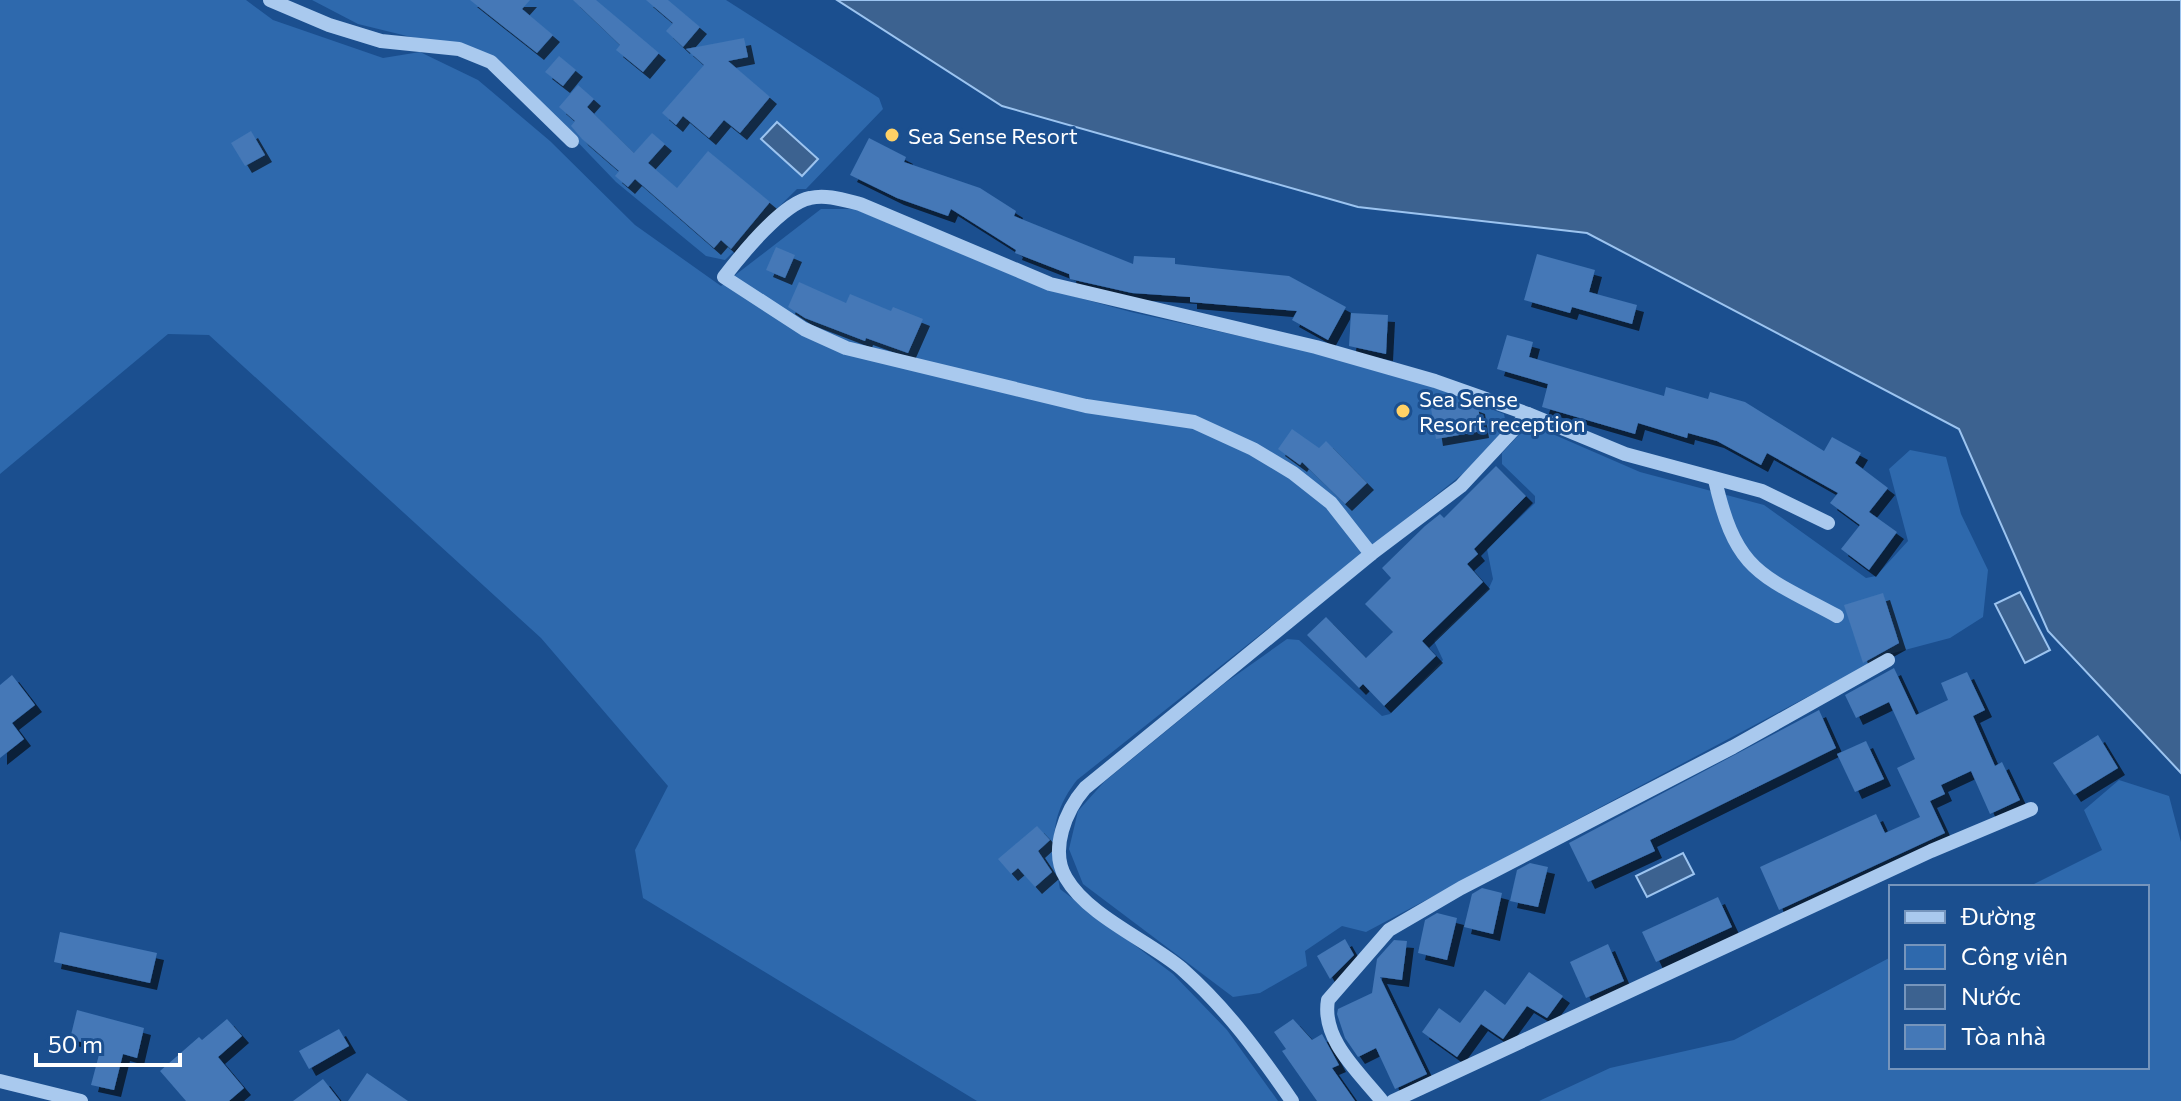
<svg xmlns="http://www.w3.org/2000/svg" width="2181" height="1101" font-family="Commissioner,sans-serif">
  <defs>
    <filter id="shadow"><feDropShadow dx="7" dy="7" stdDeviation="0" flood-color="#0009"/></filter>
  </defs>
  <rect width="100%" height="100%" fill="#1b4f8f"/>
  <g fill="#2e69ad">
    <path d="M0 0H246L273 20 383 58 420 52 478 80 550 141 635 225 721 286 821 209H855L1043 288 1131 312 1312 352 1433 387 1504 414 1507 428 1479 461 1077 780C1048 817 1052 846 1060 889L1173 974 1227 1030 1278 1101H977L643 898 635 850 668 786 541 638 209 335 168 334 0 474Z"/>
    <path d="M312 0H726L879 98 883 109 806 189H797L725 260 706 256 616 182 542 105 468 51 358 24Z"/>
    <path d="M1526 427 1541 429 1640 472 1764 505 1866 578 1876 576 1908 541 1889 469 1910 450 1946 457 1961 514 1988 570 1983 617 1950 638 1886 655 1366 932 1342 926 1305 951 1307 966 1260 993 1233 997 1083 884 1069 849 1078 811 1104 782 1225 683 1287 639 1299 640 1382 716 1390 714 1443 660 1434 641 1489 588 1493 579 1487 549 1535 503V496L1502 464V453Z"/>
    <path d="M2119 780 2169 796 2181 842V1101H1539L1610 1068 1734 1040 1891 957V1067H2147V887H2028L2102 850 2084 810Z"/>
  </g>
  <g fill="#3c6290" stroke="#9cc4f0" stroke-width="2">
    <path d="M837 0H2181V773L2048 631 1959 429 1587 233 1358 207 1002 106Z"/>
    <path d="M777 122 818 159 802 176 761 139Z"/>
    <path d="M2020 592 2050 650 2025 663 1995 604Z"/>
    <path d="M1683 853 1694 874 1647 897 1636 876Z"/>
  </g>
  <g fill="#4478b7" filter="url(#shadow)">
    <path d="M470 0H530L522 9 553 35 537 53Z"/>
    <path d="M573 0H596L659 53 643 72 616 50 620 45Z"/>
    <path d="M646 0H668L700 27 683 47 666 31 673 23Z"/>
    <path d="M744 38 748 57 728 61 770 97 740 133 724 120 709 138 683 116 676 125 662 113 704 65 686 49Z"/>
    <path d="M559 56 576 70 563 86 545 72Z"/>
    <path d="M578 85 594 99 587 107 634 153 652 133 665 144 648 163 677 188 708 151 770 202 731 249 721 240 714 248 635 179 628 187 615 176 619 171 582 139 571 126 575 121 559 107Z"/>
    <path d="M251 131 265 155 245 166 231 143Z"/>
    <path d="M869 138 906 157 904 162 980 188 1016 211 1014 216 1133 264 1134 256 1175 258V264L1289 276 1346 307 1328 340 1292 320 1297 311 1190 302V297L1132 293 1070 279 1069 274 1015 253 1016 250 951 209 948 216 897 198 850 175Z"/>
    <path d="M776 247 795 255 785 278 766 270Z"/>
    <path d="M1537 254 1595 270 1589 292 1637 305 1632 324 1572 307 1570 313 1524 300Z"/>
    <path d="M799 282 846 303 850 294 891 311 893 307 923 319 908 353 866 338 865 341 805 318 788 307Z"/>
    <path d="M1351 313 1388 315 1386 354 1349 346Z"/>
    <path d="M1507 335 1533 342 1529 357 1664 396 1666 387 1708 399 1710 392 1745 402 1824 451 1832 437 1861 453 1855 463 1888 488 1869 512 1897 532 1869 570 1841 549 1860 525 1830 503 1838 493 1767 453 1761 465 1717 441 1688 433 1687 438 1638 423 1635 434 1542 407 1548 384 1497 369Z"/>
    <path d="M1465 402 1478 407 1482 431 1436 439 1431 408Z"/>
    <path d="M1292 429 1319 448 1326 441 1367 483 1345 504 1302 462 1300 465 1278 449Z"/>
    <path d="M1496 466 1526 496 1474 549 1478 554 1467 564 1483 582 1422 641 1436 656 1384 706 1363 684 1359 688 1307 635 1326 617 1366 658 1393 632 1365 604 1391 578 1382 568 1425 526 1440 514 1444 518Z"/>
    <path d="M1883 593 1899 643 1863 663 1844 605Z"/>
    <path d="M1894 668 1916 715 1948 700 1941 683 1967 672 1985 710 1973 716 1995 766 2002 762 2020 800 1990 814 1971 771 1941 785 1945 794 1930 801 1945 833 1779 910 1760 867 1876 814 1885 833 1920 817 1897 768 1915 759 1889 702 1856 718 1845 695Z"/>
    <path d="M12 675 35 705 12 723 24 739 0 758V685Z"/>
    <path d="M1819 710 1836 748 1650 840 1655 851 1588 882 1569 843Z"/>
    <path d="M2098 735 2118 768 2074 795 2053 763Z"/>
    <path d="M1866 741 1884 779 1855 792 1837 754Z"/>
    <path d="M1037 826 1050 840 1038 851 1052 872 1035 887 1018 868 1011 874 998 859Z"/>
    <path d="M1530 863 1548 867 1538 907 1510 901 1517 870Z"/>
    <path d="M1482 888 1502 893 1493 934 1464 927 1472 894Z"/>
    <path d="M1718 897 1732 927 1656 962 1642 932Z"/>
    <path d="M1437 913 1457 918 1447 960 1418 953 1425 920Z"/>
    <path d="M60 932 157 953 150 983 54 962Z"/>
    <path d="M1345 939 1354 955 1330 979 1317 956Z"/>
    <path d="M1394 940 1407 941 1402 980 1380 977 1427 1074 1395 1089 1376 1048 1358 1057 1345 1038 1337 1014 1338 1009 1372 993 1377 959Z"/>
    <path d="M1608 944 1624 981 1586 998 1570 962Z"/>
    <path d="M1529 972 1563 996 1547 1018 1527 1006 1503 1039 1481 1024 1457 1057 1422 1032 1439 1008 1460 1023 1485 990 1505 1005Z"/>
    <path d="M77 1010 144 1028 137 1058 123 1054 114 1090 91 1085 101 1047 70 1039Z"/>
    <path d="M227 1019 242 1036 218 1057 244 1088 229 1101H186L160 1071 199 1037 202 1040Z"/>
    <path d="M1293 1019 1312 1040 1322 1034 1339 1065 1332 1068 1355 1101H1317L1282 1051 1286 1049 1274 1032Z"/>
    <path d="M339 1029 349 1046 309 1069 299 1051Z"/>
    <path d="M367 1073 408 1101H348Z"/>
    <path d="M323 1079 340 1101H293Z"/>
  </g>
  <g fill="none" stroke-linecap="round" stroke-linejoin="round">
    <g stroke="#a9c9ee" stroke-width="14">
      <path d="M270 0 329 25 381 41 459 49 491 62 572 141"/>
      <path d="M1715 480C1736 572 1759 574 1837 616"/>
      <path d="M1371 554 1461 486 1528 414 1625 454 1762 491 1828 523"/>
      <path d="M0 1081 81 1101"/>
      <path d="M1292 1101C1259 1053 1226 1008 1182 969 1149 941 1088 916 1066 878 1049 850 1066 810 1085 788L1371 554 1331 503 1293 473 1253 449 1194 422 1086 406 846 348 804 329 724 277C741 255 783 203 810 198 826 194 844 200 860 204L1050 284 1316 347 1435 381 1528 414"/>
      <path d="M1382 1101C1360 1073 1321 1040 1328 1000L1389 930 1461 888 1733 747 1888 660"/>
      <path d="M1393 1101 1931 851 2031 809"/>
    </g>
  </g>
  <g fill="#ffd166" stroke="#1b4f8f" stroke-width="3">
    <circle cx="892" cy="135" r="8"/>
    <circle cx="1403" cy="411" r="8"/>
  </g>
  <g text-anchor="middle" dominant-baseline="central" stroke-width="6" stroke-linejoin="round" paint-order="stroke">
    <g font-size="22" fill="#fff" stroke="#1b4f8f" text-anchor="start">
      <text x="908" y="135">Sea Sense Resort</text>
      <text x="1419" y="398">Sea Sense<tspan x="1419" dy="25">Resort reception</tspan></text>
    </g>
  </g>
  <rect x="1889" y="885" width="260" height="184" fill="#1b4f8f" stroke="#7695bc" stroke-width="2"/>
  <rect x="1905" y="911" width="40" height="12" fill="#a9c9ee" stroke="#7695bc" stroke-width="2"/>
  <text x="1961" y="925" font-size="24" fill="#ffffff">Đường</text>
  <rect x="1905" y="945" width="40" height="24" fill="#2e69ad" stroke="#7695bc" stroke-width="2"/>
  <text x="1961" y="965" font-size="24" fill="#ffffff">Công viên</text>
  <rect x="1905" y="985" width="40" height="24" fill="#3c6290" stroke="#7695bc" stroke-width="2"/>
  <text x="1961" y="1005" font-size="24" fill="#ffffff">Nước</text>
  <rect x="1905" y="1025" width="40" height="24" fill="#4478b7" stroke="#7695bc" stroke-width="2"/>
  <text x="1961" y="1045" font-size="24" fill="#ffffff">Tòa nhà</text>
  <path d="M36 1053v12h144v-12" fill="none" stroke="#ffffff" stroke-width="4"/>
  <text x="48" y="1053" font-size="24" fill="#ffffff" stroke="#1b4f8f" stroke-width="6" paint-order="stroke">50 m</text>
</svg>
